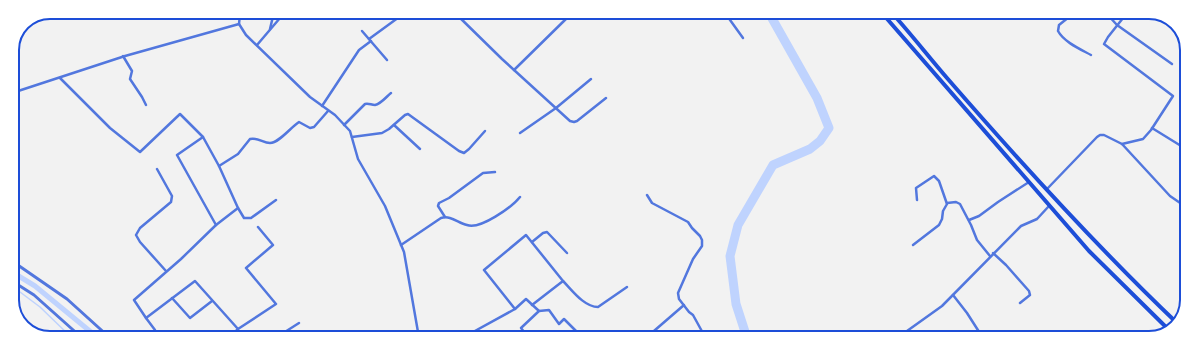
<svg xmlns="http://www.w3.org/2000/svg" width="1199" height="350" font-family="'Exo 2',sans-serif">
  <rect width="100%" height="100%" fill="#f2f2f2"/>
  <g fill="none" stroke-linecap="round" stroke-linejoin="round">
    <path stroke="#bfd3fe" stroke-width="1.5" d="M12 286 40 307 71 337"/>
    <path stroke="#bfd3fe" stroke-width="5" d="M12 272 35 286 97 337"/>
    <path stroke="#bfd3fe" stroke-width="9" d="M747 338 736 304 730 256 738 225 773 165 810 149 820 141 829 128 817 98 769 13"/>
    <g stroke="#5277de" stroke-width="2.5">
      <path d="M129 12 136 16 139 12"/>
      <path d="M326 12V13"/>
      <path d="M454 12 502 59 570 121 574 122 577 121 606 98"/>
      <path d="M627 13 629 16"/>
      <path d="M725 13 743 38"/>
      <path d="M1074 13 1059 25 1058 31C1064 42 1080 49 1091 55"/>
      <path d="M1106 13 1117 25 1172 64"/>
      <path d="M239 24 246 35 310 97 335 115 350 131 358 159 385 206 404 252 418 332 421 337"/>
      <path d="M270 29 274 12"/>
      <path d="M362 31 387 60"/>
      <path d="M369 39 406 12"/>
      <path d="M257 45 280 18 287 12"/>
      <path d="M123 56 132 71 130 79 142 97 146 105"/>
      <path d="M514 70 569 16"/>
      <path d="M60 78 110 128 140 152 180 114 203 137 219 166"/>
      <path d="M12 93 125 56 239 24 240 14 243 12"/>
      <path d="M322 106 359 50 371 41"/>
      <path d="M344 125 365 104C369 103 371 105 375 105 381 104 387 96 391 93"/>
      <path d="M394 125 420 149"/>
      <path d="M1152 128 1186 149"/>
      <path d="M520 133 556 108 591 79"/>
      <path d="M352 137 382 133 389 129 405 115 408 114 459 151 464 153 469 149 485 131"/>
      <path d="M1122 144 1143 139 1151 130 1173 96 1104 44 1108 37 1127 13"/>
      <path d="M157 169 172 196 171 202 140 228 136 235 140 242 166 271"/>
      <path d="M1047 189 1097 137 1100 135H1104L1122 144 1170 196 1186 207"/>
      <path d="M647 195 652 203 688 222 692 228 700 236 702 240V246L693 259 678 293 679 299 689 312 693 315 704 335"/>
      <path d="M947 203 956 202 960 204 971 225 977 240 990 256"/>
      <path d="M238 208 244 218H251L276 200"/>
      <path d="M12 211 14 212"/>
      <path d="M445 217 438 206 439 203 449 198 483 173 495 172"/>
      <path d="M969 220 979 216 998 202 1029 182"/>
      <path d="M216 225 238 208 219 166 238 154 250 139C258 137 263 143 270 143 279 143 291 127 299 122L310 128 314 127 328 111"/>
      <path d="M532 242 543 233 547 232 567 253"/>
      <path d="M401 245 441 218C451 215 458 223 467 225 480 230 512 207 520 197"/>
      <path d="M913 245 939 225 942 219 943 211 947 204 939 181 934 176 916 188 917 200"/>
      <path d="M993 253 1006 265 1029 291 1030 295 1020 303"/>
      <path d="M563 281C572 290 584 307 598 307L627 287"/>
      <path d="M953 295 967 313 983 338"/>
      <path d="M172 298 190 318 212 301"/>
      <path d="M515 309 484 270 526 235 563 281 532 305"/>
      <path d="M146 318 134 300 181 259 216 225 177 155 203 137"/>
      <path d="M238 329 276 304 246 268 273 245 258 227"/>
      <path d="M149 337 155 330 146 318 195 281 238 329 230 337"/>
      <path d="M277 337 299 323"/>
      <path d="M464 337 515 309 526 299 539 311"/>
      <path d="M528 337 521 328 539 311 549 310 559 324 564 319 582 337"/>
      <path d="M647 337 684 305"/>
      <path d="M893 338 907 331 942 306 1021 226 1037 219 1049 206"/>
    </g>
    <g stroke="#5277de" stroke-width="3">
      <path d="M12 261 67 299 109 337"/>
      <path d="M12 281 34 295 81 337"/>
    </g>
    <g stroke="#1d4ed8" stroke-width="4">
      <path d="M882 13 1089 251 1170 331"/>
      <path d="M892 13C911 34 928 56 947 78 1020 162 1096 246 1177 323"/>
    </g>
  </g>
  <path d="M0 0H1199V350H0ZM50 19H1149A31 31 0 0 1 1180 50V300A31 31 0 0 1 1149 331H50A31 31 0 0 1 19 300V50A31 31 0 0 1 50 19Z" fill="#fff" fill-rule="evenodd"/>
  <path fill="none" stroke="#1d4ed8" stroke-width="2" d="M50 19H1149A31 31 0 0 1 1180 50V300A31 31 0 0 1 1149 331H50A31 31 0 0 1 19 300V50A31 31 0 0 1 50 19Z"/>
</svg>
